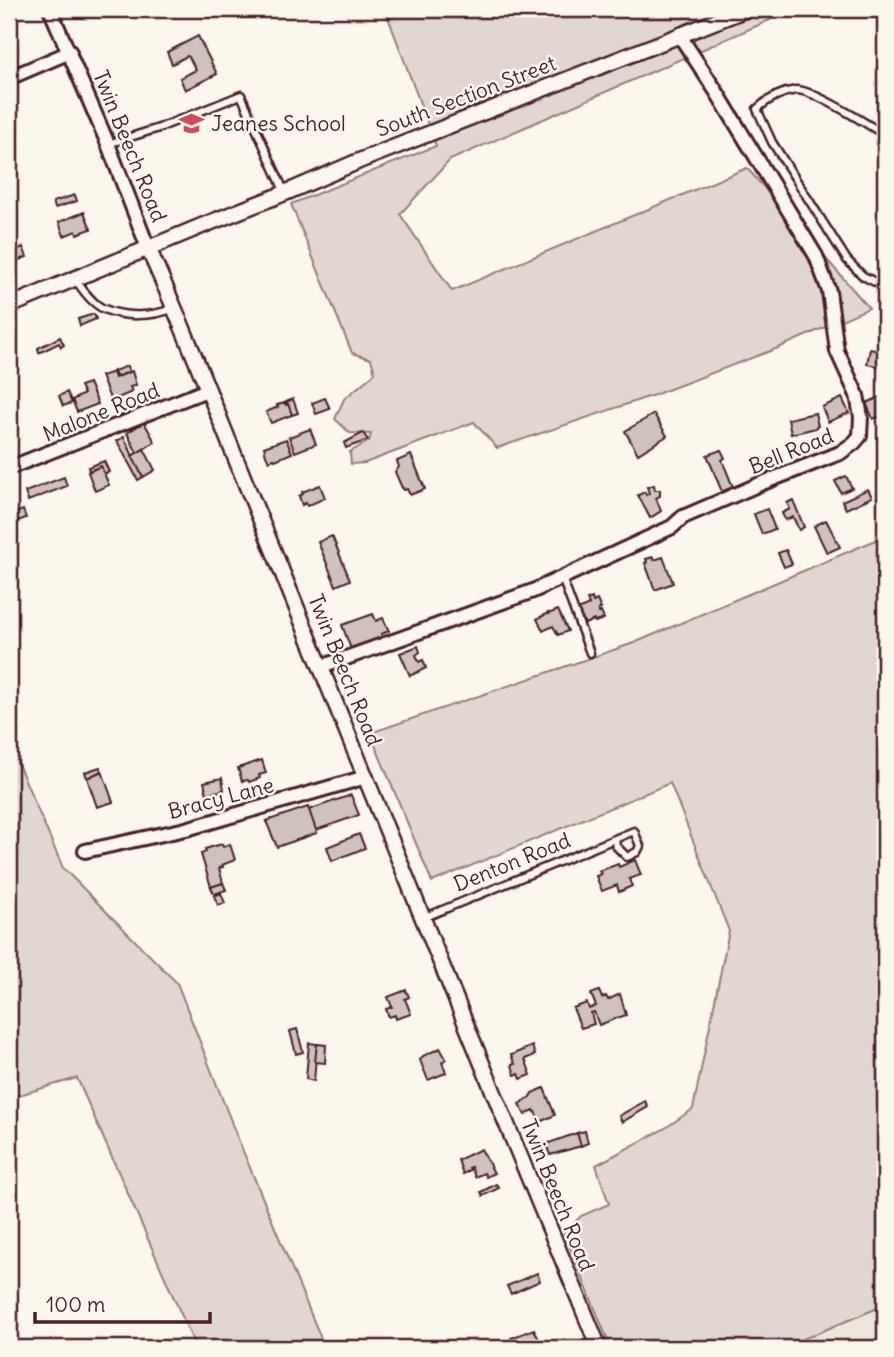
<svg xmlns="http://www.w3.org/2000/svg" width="894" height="1357" font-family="Delius,sans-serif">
  <rect width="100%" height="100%" fill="#fbf7ec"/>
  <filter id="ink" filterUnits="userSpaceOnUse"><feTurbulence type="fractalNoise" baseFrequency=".0143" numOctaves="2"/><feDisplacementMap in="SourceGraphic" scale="14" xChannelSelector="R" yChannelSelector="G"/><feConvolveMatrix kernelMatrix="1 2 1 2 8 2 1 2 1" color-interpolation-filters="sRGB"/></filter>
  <g filter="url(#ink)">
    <path fill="#eee7de" d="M885 1305V1348H784V1347Z"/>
    <g fill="#e2d7d0" stroke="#967b7e" stroke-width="2">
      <path d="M385 9H795L450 160 400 214 452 291 747 168 869 308 778 348 654 395 497 448 474 422 365 463 351 464 350 452 369 441 371 434 350 433 335 419 344 399 375 373 371 359 352 353 291 204 436 146Z"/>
      <path d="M885 536V1305L784 1347V1348H611L564 1233 581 1216 609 1204 596 1165 664 1129 693 1109 729 931 670 783 432 882 370 733 634 643Z"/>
      <path d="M9 743 63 868 177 983 238 1139 325 1348H196L77 1078 9 1098Z"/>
    </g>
    <g fill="#cfc2bc" stroke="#4a1f2b" stroke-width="2">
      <path d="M198 36 217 74 185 90 180 78 196 70 189 57 187 56 172 64 167 52Z"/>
      <path d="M75 195 77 201 55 208 53 202Z"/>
      <path d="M84 212 91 229 77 234 76 231 64 236 59 222Z"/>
      <path d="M23 247 27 257 9 264V253Z"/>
      <path d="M94 314 96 319 80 326 78 319Z"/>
      <path d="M60 337 64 345 61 347 59 343 39 353 38 348Z"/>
      <path d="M870 349 885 352V368L867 364Z"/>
      <path d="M127 366 129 372 116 377 114 371Z"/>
      <path d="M132 371 136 385 130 387 132 392 111 401 101 376 113 372 115 378Z"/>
      <path d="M89 383 98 404 77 412 72 400 84 394 80 386Z"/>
      <path d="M67 392 72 403 63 406 59 396Z"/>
      <path d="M885 395V414L873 419 866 403Z"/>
      <path d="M325 398 330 409 316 414 312 403Z"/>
      <path d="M842 398 849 413 828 422 822 407Z"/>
      <path d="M293 399 298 413 292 415 286 402Z"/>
      <path d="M285 403 286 405 288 404 292 415 271 423 266 412 278 407 277 405Z"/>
      <path d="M815 413 818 426 816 427V428L791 434 788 419Z"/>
      <path d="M654 414 667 436 638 454 625 431Z"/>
      <path d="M144 422 155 442 137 453 127 433Z"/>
      <path d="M310 429 316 444 295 452 289 437Z"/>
      <path d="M363 433 368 440 346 448 344 443Z"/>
      <path d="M124 437 143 477 138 480 117 441Z"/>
      <path d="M286 439 292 453 275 460 274 459 269 461 266 455 264 447Z"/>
      <path d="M144 449 155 470 143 477 132 456Z"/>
      <path d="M721 450 725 458 722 460 733 487 722 492 707 455Z"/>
      <path d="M411 455 425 489 410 495 407 489 404 490 403 488H402L395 472 399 467 397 461Z"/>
      <path d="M104 461 109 472 104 474 101 466 89 471 88 467Z"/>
      <path d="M101 466 109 485 95 491 88 472Z"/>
      <path d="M846 476 852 488 841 493 835 481Z"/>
      <path d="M64 477 67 486 28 501 25 492Z"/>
      <path d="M320 485 325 498 307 506 306 503 302 505 299 496 303 494 302 492Z"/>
      <path d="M654 485 655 490H660V496L656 498 661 511 650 518 638 495 645 492 646 495 649 493 647 487Z"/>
      <path d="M868 489 872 497 846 509 842 501Z"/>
      <path d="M793 500 804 527 799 530 793 517 785 520 782 513 790 509 787 503Z"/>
      <path d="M767 509 775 529 762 534 754 514Z"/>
      <path d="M23 510 26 518 10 524 9 515Z"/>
      <path d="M826 520 840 547 827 553 814 526Z"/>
      <path d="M332 536 350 580 336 586 318 542Z"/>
      <path d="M786 550 792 564 784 567 778 553Z"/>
      <path d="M653 557 654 560 663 557 673 583 655 590 645 563 647 562 646 559Z"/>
      <path d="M592 598 593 602 597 600 601 609 598 610 599 613 601 612 604 619 595 622 594 620 585 624 578 610 589 605 587 600Z"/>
      <path d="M558 610 568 631 558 635 553 626 543 631 537 619 548 613V614Z"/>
      <path d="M373 614 376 621 383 618 389 631 381 634 382 638 351 649 342 625Z"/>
      <path d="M418 646 420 652 416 655 419 662 423 660 426 668 410 676 400 653Z"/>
      <path d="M262 760 266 773 259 775 260 778 249 782 248 780 242 781 238 768Z"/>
      <path d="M100 767 102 771 87 778 85 772Z"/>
      <path d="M102 771 113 802 97 807 87 778Z"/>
      <path d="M222 778 224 790 207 794 204 782Z"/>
      <path d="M351 795 359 815 288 840 280 820Z"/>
      <path d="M308 807 317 833 277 847 266 821Z"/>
      <path d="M359 834 365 848 332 861 327 847Z"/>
      <path d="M222 844 223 847 230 844 235 860 222 865 223 867 219 868 223 883 211 887 201 854 206 852 205 849Z"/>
      <path d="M635 860 641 875 629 879 632 886 619 892 617 885 602 891 596 876 601 874 599 871 618 864 619 867Z"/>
      <path d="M223 883 226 890 214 894 211 887Z"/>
      <path d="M221 893 225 903 218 905 214 896Z"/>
      <path d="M406 990 409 997 405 999 411 1014 396 1019 395 1015 389 1017 386 1009 392 1007 388 997Z"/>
      <path d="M599 991 602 998 606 996 608 1000 620 994 626 1015 599 1025 594 1012 591 1013 594 1024 581 1028 573 1008 587 1003 589 1009 596 1006 591 994Z"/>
      <path d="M297 1029 303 1052 296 1054 290 1031Z"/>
      <path d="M309 1043 317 1044 314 1081 306 1079Z"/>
      <path d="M317 1044 326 1045 325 1063 315 1062Z"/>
      <path d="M532 1046 535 1055 525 1059 531 1075 521 1079 519 1074 515 1075 512 1065 515 1064 511 1055Z"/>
      <path d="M440 1048 446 1059 442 1062 446 1073 428 1080 420 1060 423 1056Z"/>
      <path d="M544 1088 555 1115 540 1122 534 1110 525 1115 519 1104 530 1097 532 1093Z"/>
      <path d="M645 1101 648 1107 622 1122 619 1116Z"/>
      <path d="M585 1131 588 1143 581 1146 577 1133Z"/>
      <path d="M577 1133 581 1146 550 1155 546 1144Z"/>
      <path d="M481 1149 494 1173 486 1177 484 1173 475 1177 471 1167 469 1168 470 1170 463 1174 458 1160Z"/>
      <path d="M496 1184 499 1188 483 1196 481 1192Z"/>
      <path d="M537 1273 540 1281 511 1294 507 1286Z"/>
      <path d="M534 1329 540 1342 531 1345V1348H515L511 1338Z"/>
    </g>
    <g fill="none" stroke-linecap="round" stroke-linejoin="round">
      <defs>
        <g id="service">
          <path d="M885 135C869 125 812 89 796 90 781 92 768 99 757 109L772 142 847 260 863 276 885 287"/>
          <path d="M108 144 159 128 241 95 285 193"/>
          <path d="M75 279C82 289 91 302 102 308 123 318 153 317 174 308"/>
          <path d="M562 578 590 653"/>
          <path d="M423 918 634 831 640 846 637 852 627 857 616 846 615 840"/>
        </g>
        <g id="minor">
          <path d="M50 9 108 144 148 248"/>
          <path d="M9 78 70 52"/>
          <path d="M9 468 207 390"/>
          <path d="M321 667 533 591 672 527 683 517 760 484 840 453 854 443 860 436 861 417 857 395 837 351 829 291 816 256 716 91 680 36"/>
          <path d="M85 851 186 829 366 777"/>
        </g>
        <g id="tertiary">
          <path d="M148 248C191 342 227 440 267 535 379 806 486 1078 599 1348"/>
          <path d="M9 306 204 225 285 193 359 161 747 9"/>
        </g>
      </defs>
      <use href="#service" stroke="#4a1f2b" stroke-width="11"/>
      <use href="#minor" stroke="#4a1f2b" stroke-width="18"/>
      <use href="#tertiary" stroke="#4a1f2b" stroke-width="19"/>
      <use href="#service" stroke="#fbf7ec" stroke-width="6"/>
      <use href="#minor" stroke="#fbf7ec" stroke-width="12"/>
      <use href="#tertiary" stroke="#fbf7ec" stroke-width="14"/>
    </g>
  </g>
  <defs>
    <symbol id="school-bare" viewBox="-9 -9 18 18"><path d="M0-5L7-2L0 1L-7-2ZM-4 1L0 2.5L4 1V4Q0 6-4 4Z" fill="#d1495b" stroke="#fbf7ec" stroke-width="2.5" paint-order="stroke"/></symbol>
  </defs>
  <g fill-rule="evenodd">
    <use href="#school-bare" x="174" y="106" width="35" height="35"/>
  </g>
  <g text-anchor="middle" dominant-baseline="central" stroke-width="5" stroke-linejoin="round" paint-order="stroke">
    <g font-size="21" fill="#4a1f2b" stroke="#fbf7ec">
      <text transform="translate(466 96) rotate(-21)">South Section Street</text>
      <text transform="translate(130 146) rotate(68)">Twin Beech Road</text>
      <text transform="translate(101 412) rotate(-22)">Malone Road</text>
      <text transform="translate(791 451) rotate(-22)">Bell Road</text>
      <text transform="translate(345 670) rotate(68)">Twin Beech Road</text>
      <text transform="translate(221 798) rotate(-15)">Bracy Lane</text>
      <text transform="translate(512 862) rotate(-22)">Denton Road</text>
      <text transform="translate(558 1195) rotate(68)">Twin Beech Road</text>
    </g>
    <g font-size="21" fill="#4a1f2b" stroke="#fbf7ec" text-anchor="start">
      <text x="211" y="123">Jeanes School</text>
    </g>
  </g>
  <rect width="894" height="1357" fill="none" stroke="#fbf7ec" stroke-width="35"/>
  <rect x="18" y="18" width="859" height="1322" fill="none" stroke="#4a1f2b" stroke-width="2.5" filter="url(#ink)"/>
  <path d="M35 1312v10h175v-10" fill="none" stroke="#4a1f2b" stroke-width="3.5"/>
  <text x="46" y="1312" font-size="21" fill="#4a1f2b" stroke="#fbf7ec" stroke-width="5" paint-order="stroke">100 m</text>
</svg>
